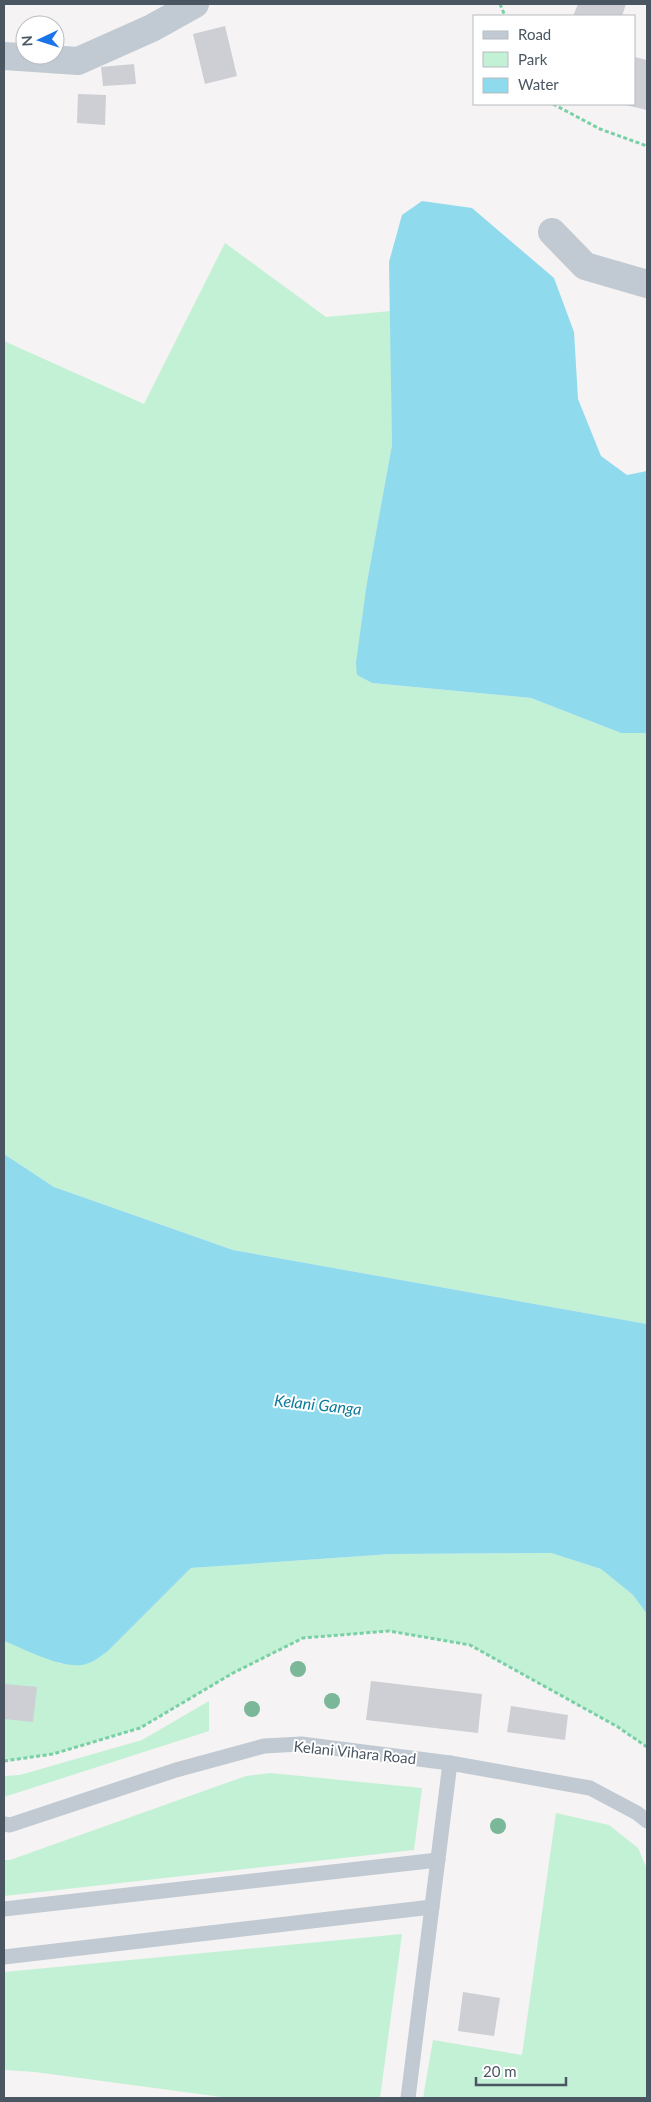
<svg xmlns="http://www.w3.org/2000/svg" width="651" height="2102" font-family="Lato,sans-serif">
  <rect width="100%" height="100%" fill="#f5f3f3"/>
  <g fill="#c3f1d5">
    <path d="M225 243 326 317 391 311 392 445 367 582 357 675 372 683 531 698 621 733H647V1324L233 1250 54 1187 4 1154V341L144 404Z"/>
    <path d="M551 1553 601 1569 633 1595 647 1614V1747L618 1727 470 1645 389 1631 303 1638 233 1673 140 1728 53 1754 4 1761V1641L62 1664 109 1650 191 1568 392 1554Z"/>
    <path d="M209 1701V1731L4 1797V1776L20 1775 142 1740Z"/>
    <path d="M270 1773 422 1788 414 1850 4 1896V1860H10L246 1776Z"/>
    <path d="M556 1813 609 1825 638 1848 647 1869V2098H423L433 2040 522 2055Z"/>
    <path d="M402 1934 380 2098H229L35 2072 4 2070V1972Z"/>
  </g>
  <g fill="#90daee">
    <path d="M422 201 472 208 554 278 574 332 578 399 601 456 627 475 647 471V733H621L531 698 372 683 357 675 356 663 367 582 392 445 389 262 402 215Z"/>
    <path d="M4 1154 54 1187 233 1250 647 1324V1614L633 1595 601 1569 551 1553 392 1554 191 1568 109 1650C101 1656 93 1663 82 1665 59 1668 25 1649 4 1641Z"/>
  </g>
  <g fill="#cdcfd5">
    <path d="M578 4H626L622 16H573Z"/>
    <path d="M225 26 237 76 205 84 193 34Z"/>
    <path d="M635 57 647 60V110L625 105 635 104Z"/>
    <path d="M134 64 136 84 103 86 101 67Z"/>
    <path d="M78 94 106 95 105 125 77 123Z"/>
    <path d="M371 1681 482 1694 478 1733 366 1720Z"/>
    <path d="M5 1684 37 1687 33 1722 4 1719Z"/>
    <path d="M511 1706 568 1715 565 1740 507 1732Z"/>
    <path d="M463 1992 500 1998 494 2036 458 2031Z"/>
  </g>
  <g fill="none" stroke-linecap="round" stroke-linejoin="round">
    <g stroke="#7ad0a6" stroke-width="3" stroke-dasharray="4 2.5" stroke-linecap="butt">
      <path d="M500 4 505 16"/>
      <path d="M553 104 600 129 647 146"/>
      <path d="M4 1761 53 1754 140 1728 233 1673 303 1638 389 1631 470 1645 618 1727 647 1747"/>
    </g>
    <g stroke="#c1cad2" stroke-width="15">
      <path d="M4 1824 10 1825 176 1770 264 1746 301 1744 450 1763 590 1788 637 1813 647 1821"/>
      <path d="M4 1909 438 1860"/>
      <path d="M4 1957 432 1907"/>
      <path d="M408 2098 450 1763"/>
    </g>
    <g stroke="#c1cad2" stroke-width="28">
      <path d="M4 56 78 61 152 28 195 4"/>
      <path d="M552 232 585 266 647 284"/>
    </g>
  </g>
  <g fill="#7bb799">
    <circle cx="298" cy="1669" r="8"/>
    <circle cx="332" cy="1701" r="8"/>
    <circle cx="252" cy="1709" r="8"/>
    <circle cx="498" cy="1826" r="8"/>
  </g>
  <g text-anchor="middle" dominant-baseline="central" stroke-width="4" stroke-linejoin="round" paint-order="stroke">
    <g font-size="15" fill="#4a5661" stroke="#fff">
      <text transform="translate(355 1752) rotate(6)">Kelani Vihara Road</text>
    </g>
    <g font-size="16" font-style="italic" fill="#0c7c9b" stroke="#fff">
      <text transform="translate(318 1404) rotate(6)">Kelani Ganga</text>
    </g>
  </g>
  <rect width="651" height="2102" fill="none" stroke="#4a5661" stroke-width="10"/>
  <rect x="473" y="15" width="162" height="90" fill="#ffffff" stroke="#b7bbc0"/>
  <rect x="483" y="31" width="25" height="8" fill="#c1cad2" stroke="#b7bbc0"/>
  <text x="518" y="40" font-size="15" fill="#4a5661">Road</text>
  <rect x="483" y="52" width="25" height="15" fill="#c3f1d5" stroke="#b7bbc0"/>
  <text x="518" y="65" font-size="15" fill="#4a5661">Park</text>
  <rect x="483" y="78" width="25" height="15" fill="#90daee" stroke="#b7bbc0"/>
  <text x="518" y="90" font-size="15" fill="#4a5661">Water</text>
  <g transform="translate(40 40) rotate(266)"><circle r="24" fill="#ffffff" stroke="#b7bbc0"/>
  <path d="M0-4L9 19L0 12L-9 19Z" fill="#1a73e8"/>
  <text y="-8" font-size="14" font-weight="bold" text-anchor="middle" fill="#4a5661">N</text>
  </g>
  <path d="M476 2077v8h90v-8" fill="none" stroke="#4a5661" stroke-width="2.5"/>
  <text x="483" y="2077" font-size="15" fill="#4a5661" stroke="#ffffff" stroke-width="4" paint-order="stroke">20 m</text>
</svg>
